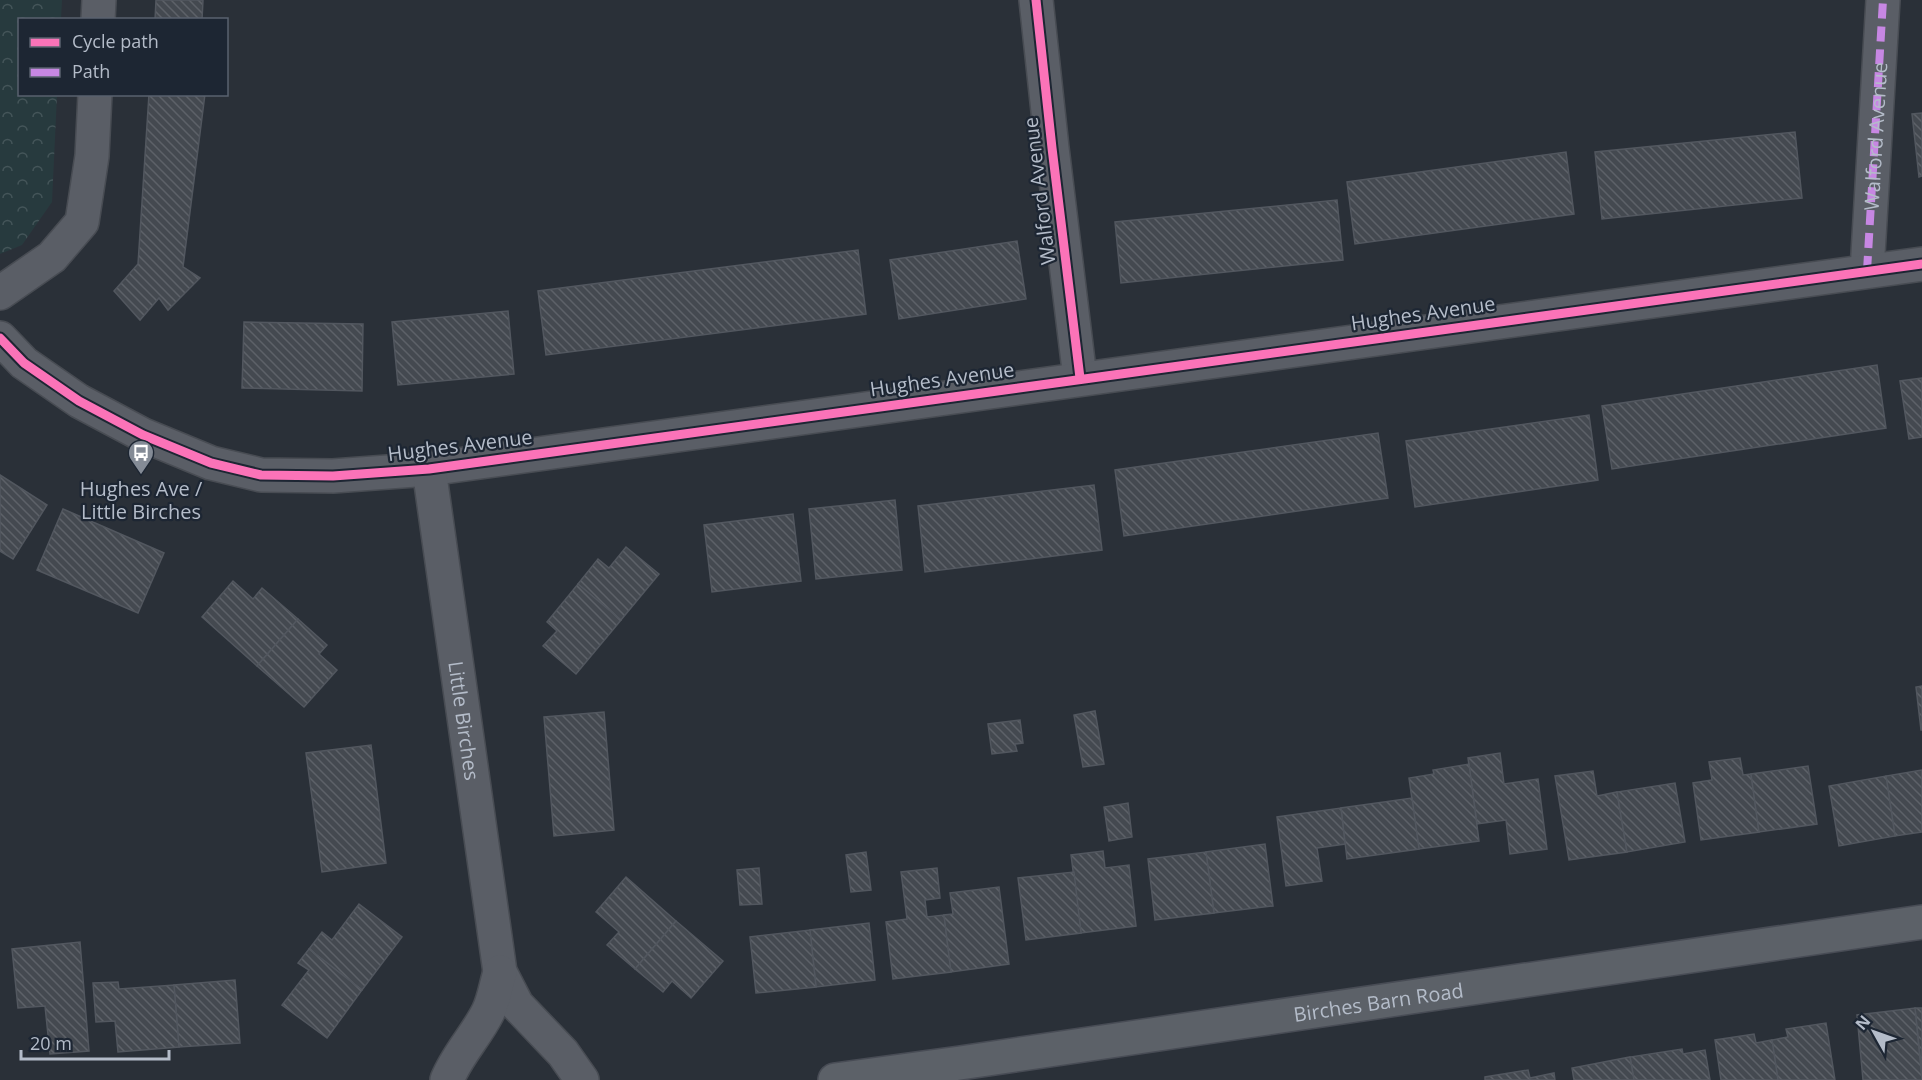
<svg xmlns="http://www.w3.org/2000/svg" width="1922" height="1080" font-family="'Open Sans',sans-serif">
  <defs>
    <pattern id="forest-crowns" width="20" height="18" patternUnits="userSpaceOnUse" patternTransform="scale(1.5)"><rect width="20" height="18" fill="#273a3e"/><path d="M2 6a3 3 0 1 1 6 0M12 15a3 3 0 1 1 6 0" fill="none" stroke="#445559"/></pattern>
    <pattern id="building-back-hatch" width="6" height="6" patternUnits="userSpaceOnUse" patternTransform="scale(1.5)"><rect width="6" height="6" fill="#444950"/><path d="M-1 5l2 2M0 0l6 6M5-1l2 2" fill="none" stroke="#5d6168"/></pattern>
  </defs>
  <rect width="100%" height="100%" fill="#2a3038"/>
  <path fill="url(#forest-crowns)" d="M0 0H62L61 19 20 20V94L57 95 52 202 22 245 0 254Z"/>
  <g fill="url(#building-back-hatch)" stroke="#52575f" stroke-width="1.5">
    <path d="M156 0H203L202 20H155Z"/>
    <path d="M149 94H205L183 267 200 278 168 310 159 298 140 320 114 291 138 264Z"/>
    <path d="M1922 113V176L1919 177 1912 114Z"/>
    <path d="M1795 132 1802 198 1602 219 1595 152Z"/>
    <path d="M1566 152 1574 214 1355 244 1347 182Z"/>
    <path d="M1337 200 1343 260 1121 283 1115 222Z"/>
    <path d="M1017 241 1026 299 899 319 890 260Z"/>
    <path d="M858 250 866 314 546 355 538 291Z"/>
    <path d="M508 311 514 374 398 385 392 322Z"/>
    <path d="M244 322 363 324 362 391 242 388Z"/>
    <path d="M1877 365 1886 428 1612 469 1602 406Z"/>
    <path d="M1922 378V437L1909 439 1900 381Z"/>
    <path d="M1589 415 1598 480 1415 507 1406 441Z"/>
    <path d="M1378 433 1388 498 1124 536 1115 470Z"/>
    <path d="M0 475 47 505 13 559 0 551Z"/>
    <path d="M1094 485 1102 550 925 572 918 506Z"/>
    <path d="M895 500 902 570 816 579 809 509Z"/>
    <path d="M63 509 164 553 138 613 37 570Z"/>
    <path d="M793 514 801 581 712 592 704 525Z"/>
    <path d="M626 547 659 574 621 620 578 584 598 559 609 568Z"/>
    <path d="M233 581 253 599 262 588 298 619 257 666 202 617Z"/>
    <path d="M578 584 621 620 576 674 543 646 557 631 547 622Z"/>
    <path d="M298 619 327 645 319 654 337 670 304 707 257 666Z"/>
    <path d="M1922 686V730H1921L1916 687Z"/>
    <path d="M1095 711 1104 764 1083 767 1074 715Z"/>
    <path d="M604 712 614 830 554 836 544 717Z"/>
    <path d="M1020 720 1023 743 1015 744 1017 751 992 754 988 724Z"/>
    <path d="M371 745 386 863 322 872 306 753Z"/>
    <path d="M1500 753 1504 784 1538 779 1547 849 1510 854 1506 820 1477 824 1468 758Z"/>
    <path d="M1740 758 1743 775 1751 774 1759 832 1701 840 1693 783 1712 780 1709 762Z"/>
    <path d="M1469 764 1479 841 1419 849 1409 778 1434 774 1433 770Z"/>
    <path d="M1808 766 1817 824 1759 832 1751 774Z"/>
    <path d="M1922 770V832L1895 836 1886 776Z"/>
    <path d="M1593 771 1597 796 1617 792 1627 852 1569 860 1555 776Z"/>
    <path d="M1886 776 1895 836 1839 846 1829 786Z"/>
    <path d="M1675 783 1685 842 1627 852 1617 792Z"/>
    <path d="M1412 798 1419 849 1347 859 1341 808Z"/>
    <path d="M1128 803 1132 837 1109 841 1104 807Z"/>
    <path d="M1341 808 1345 844 1317 848 1322 881 1286 886 1277 817Z"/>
    <path d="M1265 844 1273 906 1214 913 1206 852Z"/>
    <path d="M1103 851 1105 868 1129 865 1136 926 1081 933 1071 855Z"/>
    <path d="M866 852 871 890 851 892 846 855Z"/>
    <path d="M1206 852 1214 913 1155 920 1148 859Z"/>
    <path d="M759 868 762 904 740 905 737 870Z"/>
    <path d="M937 868 940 898 925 900 927 917 944 915 951 972 893 979 886 922 907 919 901 872Z"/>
    <path d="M1074 872 1081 933 1026 940 1018 878Z"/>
    <path d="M626 877 676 921 635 969 607 945 619 932 596 912Z"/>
    <path d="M999 887 1009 964 951 972 944 915 953 914 950 893Z"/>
    <path d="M359 904 402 937 362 990 309 949 322 932 332 940Z"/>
    <path d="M676 921 723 961 691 998 672 981 663 992 635 969Z"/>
    <path d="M869 923 875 980 816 987 810 930Z"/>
    <path d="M810 930 816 987 756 993 750 937Z"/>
    <path d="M80 942 89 1051 50 1054 45 1006 18 1008 12 949Z"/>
    <path d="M309 949 362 990 327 1038 282 1005 309 970 298 963Z"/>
    <path d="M235 980 240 1043 179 1047 174 985Z"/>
    <path d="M118 982 119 989 174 985 179 1047 118 1052 115 1021 96 1022 93 983Z"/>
    <path d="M1915 1008H1922V1074Z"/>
    <path d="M1915 1008 1922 1080H1863L1857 1015Z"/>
    <path d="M1826 1023 1835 1080H1778L1772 1040 1788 1037 1786 1029Z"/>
    <path d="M1754 1034 1756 1043 1772 1040 1778 1080H1721L1715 1040Z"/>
    <path d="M1682 1049 1683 1054 1705 1050 1710 1080H1634L1630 1057Z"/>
    <path d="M1630 1057 1634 1080H1574L1572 1068Z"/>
    <path d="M1528 1070 1530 1078 1554 1073 1555 1080H1485V1077Z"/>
  </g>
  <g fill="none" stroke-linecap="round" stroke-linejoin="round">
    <defs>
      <g id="minor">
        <path d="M1036 0 1052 148 1080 378"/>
        <path d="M98 20 99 0"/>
        <path id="s1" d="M1867 271 1883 0"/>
        <path d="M0 293 52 257 82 222 92 156 95 94"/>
        <path d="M0 338 24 363 79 401 143 435 211 463 261 475 333 476 429 469 1922 264"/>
        <path id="s2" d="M429 469 500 972 517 1005 563 1053 582 1080"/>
        <path d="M447 1080C457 1055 476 1036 488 1012 494 1000 496 985 500 972"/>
      </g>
      <g id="major">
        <path id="s3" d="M835 1080 960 1063 1922 922"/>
      </g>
    </defs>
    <use href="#minor" stroke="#484c53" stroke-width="36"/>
    <use href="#major" stroke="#484c55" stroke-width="36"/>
    <use href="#minor" stroke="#5a5e66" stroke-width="33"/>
    <use href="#major" stroke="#5c6168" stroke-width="33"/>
    <path stroke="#c787e3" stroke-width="8" stroke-dasharray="15 8" stroke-linecap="butt" d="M1867 271 1883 0"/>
    <defs>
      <g id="cycleway">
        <path d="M1036 0 1052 148 1080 378"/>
        <path d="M0 338 24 363 79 401 143 435 211 463 261 475 333 476 429 469 1922 264"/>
      </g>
    </defs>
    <use href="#cycleway" stroke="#1d2633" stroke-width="13"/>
    <use href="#cycleway" stroke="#fb73b8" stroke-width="9"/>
  </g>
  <defs>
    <symbol id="bus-pin" viewBox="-11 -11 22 30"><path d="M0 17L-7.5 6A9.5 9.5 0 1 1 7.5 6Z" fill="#848b96" stroke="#1d2633"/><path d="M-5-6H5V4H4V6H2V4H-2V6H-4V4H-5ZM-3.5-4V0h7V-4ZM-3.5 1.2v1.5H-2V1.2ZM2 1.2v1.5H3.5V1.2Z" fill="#fff"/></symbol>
  </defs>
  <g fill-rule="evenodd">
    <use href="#bus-pin" x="126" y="438" width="30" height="40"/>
  </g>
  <g text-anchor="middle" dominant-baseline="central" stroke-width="4.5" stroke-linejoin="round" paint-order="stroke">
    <g font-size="20" fill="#b4bcc9" stroke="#1d2633">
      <text stroke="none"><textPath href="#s1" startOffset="135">Walford Avenue</textPath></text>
      <text transform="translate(1039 191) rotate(-97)">Walford Avenue</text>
      <text transform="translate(1423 313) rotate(-8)">Hughes Avenue</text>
      <text transform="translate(942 379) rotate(-8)">Hughes Avenue</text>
      <text transform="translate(460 445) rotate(-7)">Hughes Avenue</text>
      <text stroke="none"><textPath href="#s2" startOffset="254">Little Birches</textPath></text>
      <text stroke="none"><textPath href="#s3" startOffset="549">Birches Barn Road</textPath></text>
    </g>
    <g font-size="20" fill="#b4bcc9" stroke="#1d2633">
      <text x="141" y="488">Hughes Ave /<tspan x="141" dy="23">Little Birches</tspan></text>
    </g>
  </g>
  <rect x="18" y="18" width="210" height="78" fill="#1d2633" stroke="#59626f" stroke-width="1.5"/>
  <rect x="30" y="38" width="30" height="9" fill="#fb73b8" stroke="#59626f" stroke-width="1.5"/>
  <text x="72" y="48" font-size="18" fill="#b4bcc9">Cycle path</text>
  <rect x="30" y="68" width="30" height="9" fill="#c787e3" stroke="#59626f" stroke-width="1.5"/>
  <text x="72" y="78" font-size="18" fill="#b4bcc9">Path</text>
  <g transform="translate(1874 1032) rotate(310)" stroke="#1d2633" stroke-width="4.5" paint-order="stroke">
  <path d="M0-4.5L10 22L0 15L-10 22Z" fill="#b4bcc9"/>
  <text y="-9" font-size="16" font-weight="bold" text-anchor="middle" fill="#b4bcc9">N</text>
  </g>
  <path d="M21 1050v9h148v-9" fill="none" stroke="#b4bcc9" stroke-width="3"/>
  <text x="30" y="1050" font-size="18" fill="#b4bcc9" stroke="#1d2633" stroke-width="4.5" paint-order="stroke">20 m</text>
</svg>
